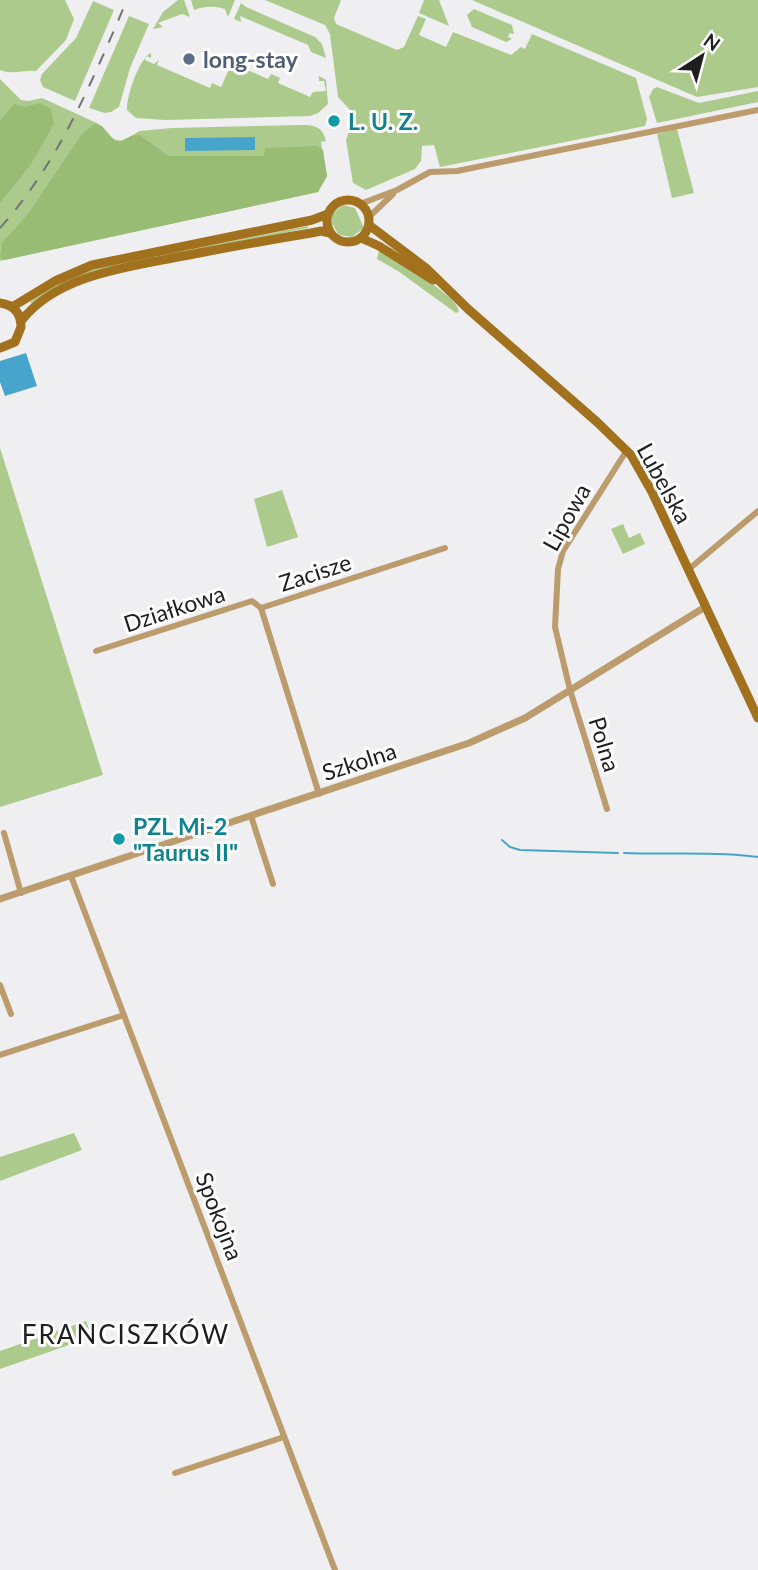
<svg xmlns="http://www.w3.org/2000/svg" width="758" height="1570" font-family="Lato,sans-serif">
  <rect width="100%" height="100%" fill="#efeff1"/>
  <g fill="#abca8b">
    <path d="M0 0H65L74 19 66 40 36 71C23 70 12 75 0 70Z"/>
    <path d="M178 0H184L190 17 182 14 158 23 163 27 153 29 163 12Z"/>
    <path d="M191 0H235L228 17 225 9C214 6 205 6 194 10Z"/>
    <path d="M265 0H341L334 18 336 24 397 50 404 47 418 16 426 19 419 35 446 47 453 32 511 55 521 47 525 49 532 34 636 78 647 119 645 126 440 167 434 145 422 146 421 161 415 169 366 190 353 183 346 140 353 119 350 110 338 97 330 34 325 25Z"/>
    <path d="M424 0H439L449 26 419 13Z"/>
    <path d="M472 0H758V87L697 97Z"/>
    <path d="M93 1 114 10 75 101 43 87 40 80 42 74 76 38Z"/>
    <path d="M241 3 246 7 315 37 322 44 326 58 311 52 308 45 240 16 241 22 234 19Z"/>
    <path d="M474 9 512 25 514 34 510 33 508 37 512 39 506 42 472 27 467 15Z"/>
    <path d="M129 16 149 24 130 68 119 107 111 112 105 113 89 108Z"/>
    <path d="M151 53V58L146 56 145 60 154 64 159 60 157 65 210 88 212 83 221 87 234 58V64L268 79 271 74 280 78 278 83 310 97 313 92 326 91 324 81H319V76L326 80 328 104 318 113 310 116 165 120 136 118 127 110C126 98 139 58 151 53Z"/>
    <path d="M0 79 21 100 29 101 42 98 99 124 110 137 118 141 126 140 139 131 172 128 303 125C316 125 323 128 326 141L321 142 327 176 318 192 0 261Z"/>
    <path d="M657 87 699 103 758 91V102L657 123 649 97 653 89Z"/>
    <path d="M677 129 694 193 672 198 657 134Z"/>
    <path d="M343 205 355 208 364 228 352 237 339 235 332 224V213Z"/>
    <path d="M308 226V228L117 266 47 293 32 304 30 302 54 285 96 268Z"/>
    <path d="M379 251C396 261 456 294 459 311L456 313 398 271 377 259Z"/>
    <path d="M0 448 103 775 0 807Z"/>
    <path d="M282 490 298 537 267 547 254 499Z"/>
    <path d="M623 524 629 538 640 533 645 544 623 554 611 529Z"/>
    <path d="M74 1133 82 1150 0 1181V1157Z"/>
    <path d="M86 1321 92 1337 0 1369V1351Z"/>
  </g>
  <g fill="#99bc74">
    <path d="M40 103 51 109 54 124 31 164 0 203V121L14 104 25 107Z"/>
    <path d="M94 124 102 126 114 140 121 141 133 135H140L168 156H264L265 148 317 146 323 150 327 176 318 192 4 260 0 257 2 243 28 214 82 134Z"/>
  </g>
  <g fill="#47a5cb">
    <path d="M255 137V150L185 151V138Z"/>
    <path d="M26 353 37 386 5 396 0 382V361Z"/>
  </g>
  <g fill="none" stroke-linecap="round" stroke-linejoin="round">
    <g stroke="#47a5cb" stroke-width="2">
      <path d="M502 840 510 847 520 850 618 853"/>
      <path d="M624 853C669 855 713 851 758 857"/>
    </g>
    <g stroke="#bc9b6c" stroke-width="6">
      <path d="M360 204 397 190 430 172 457 171 758 110"/>
      <path d="M369 217 393 194"/>
      <path d="M689 569 758 511"/>
      <path d="M96 651 252 601 261 608"/>
      <path d="M319 794 261 608 445 548"/>
      <path d="M607 809 570 690 555 627 558 569 563 551 627 450"/>
      <path d="M251 816 273 884"/>
      <path d="M4 833 21 893"/>
      <path d="M71 876 335 1570"/>
      <path d="M0 985 11 1014"/>
      <path d="M0 1055 124 1015"/>
      <path d="M175 1473 284 1437"/>
    </g>
    <path stroke="#bc9b6c" stroke-width="7" d="M0 899 469 743 525 718 705 607"/>
    <g stroke="#a1711e" stroke-width="9">
      <circle cx="348" cy="221" r="21"/>
      <path d="M369 225 426 268 468 309 597 422 631 455 652 492 758 718"/>
      <path d="M361 238 379 246 433 280"/>
      <path d="M0 303C14 305 21 313 21 327L15 342 0 348"/>
      <path d="M12 307 55 281 92 265 312 220 328 214"/>
      <path d="M21 321C58 274 129 267 183 256 226 248 268 240 311 233L321 231 330 233"/>
    </g>
    <path stroke="#747475" stroke-width="2" stroke-dasharray="12 12" stroke-linecap="butt" d="M0 228C60 161 92 81 127 0"/>
  </g>
  <circle fill="#5c6f8a" stroke="#fff" stroke-width="2.5" cx="189" cy="59" r="7"/>
  <g fill="#0f9aa8" stroke="#fff" stroke-width="2.5">
    <circle cx="334" cy="121" r="7"/>
    <circle cx="119" cy="839" r="7"/>
  </g>
  <g text-anchor="middle" dominant-baseline="central" stroke-width="6" stroke-linejoin="round" paint-order="stroke">
    <g font-size="23" font-weight="bold" fill="#4e5e75" stroke="#fff" text-anchor="start">
      <text x="203" y="59">long-stay</text>
    </g>
    <g font-size="23" font-weight="bold" fill="#0d838f" stroke="#fff" text-anchor="start">
      <text x="348" y="121">L. U. Z.</text>
      <text x="133" y="826">PZL Mi-2<tspan x="133" dy="26">"Taurus II"</tspan></text>
    </g>
    <g font-size="23" fill="#1e1e1e" stroke="#fff">
      <text transform="translate(665 483) rotate(61)">Lubelska</text>
      <text transform="translate(566 517) rotate(-61)">Lipowa</text>
      <text transform="translate(315 572) rotate(-18)">Zacisze</text>
      <text transform="translate(174 608) rotate(-18)">Działkowa</text>
      <text transform="translate(605 744) rotate(73)">Polna</text>
      <text transform="translate(359 761) rotate(-18)">Szkolna</text>
      <text transform="translate(220 1216) rotate(69)">Spokojna</text>
    </g>
    <g font-size="26" letter-spacing="2" fill="#1e1e1e" stroke="#fff">
      <text x="126" y="1334">FRANCISZKÓW</text>
    </g>
  </g>
  <g transform="translate(702 56) rotate(36)" stroke="#ffffff" stroke-width="5" paint-order="stroke">
  <path d="M0-5L12 26L0 18L-12 26Z" fill="#1e1e1e"/>
  <text y="-10" font-size="19" font-weight="bold" text-anchor="middle" fill="#1e1e1e">N</text>
  </g>
</svg>
